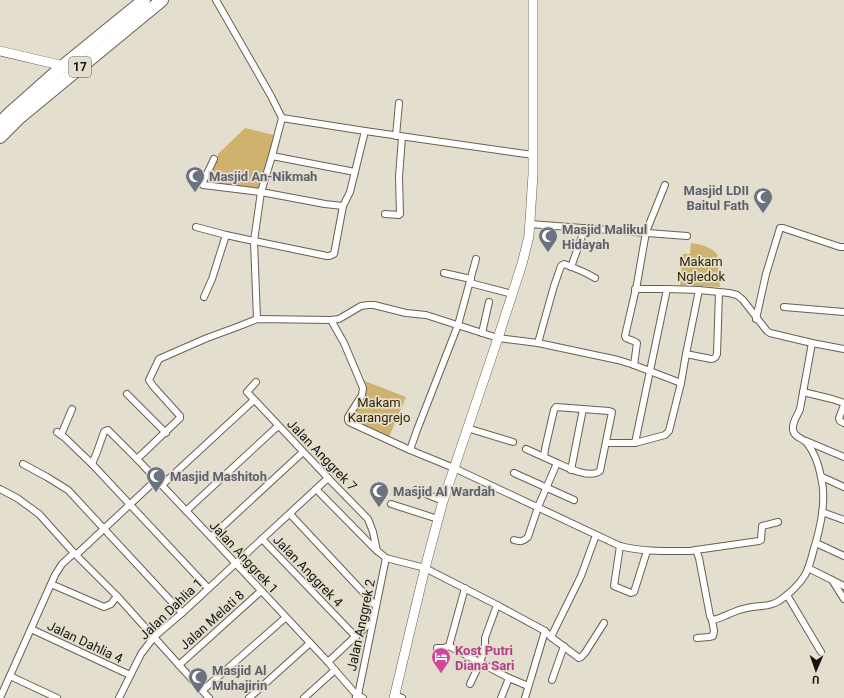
<svg xmlns="http://www.w3.org/2000/svg" width="844" height="698" font-family="Roboto,sans-serif">
  <rect width="100%" height="100%" fill="#e4decf"/>
  <g fill="#d0b26f">
    <path d="M245 128 274 135 260 189 212 183 217 173 210 171 219 153Z"/>
    <path d="M691 243C700 244 711 247 717 254L720 287 680 285 683 254H690Z"/>
    <path d="M362 380 406 397 389 437 352 420 350 418 363 398Z"/>
  </g>
  <g fill="none" stroke-linecap="round" stroke-linejoin="round">
    <defs>
      <g id="street">
        <path d="M216 0 271 96 282 118 272 156 261 192 254 241 257 319"/>
        <path d="M282 118 365 131 533 155"/>
        <path d="M396 136 399 103"/>
        <path d="M272 156 355 172"/>
        <path d="M214 159 203 182V185L261 192 325 204 343 206"/>
        <path d="M385 214 399 215 400 214 399 177 402 137"/>
        <path d="M530 224 687 236"/>
        <path d="M196 227 226 235"/>
        <path d="M571 267 585 228"/>
        <path d="M444 273 471 279"/>
        <path d="M470 283 512 294"/>
        <path d="M635 289H667L699 290 729 293 737 295 743 300 767 331 770 333 812 343"/>
        <path d="M204 297 212 279 226 235 254 241 327 256H329L334 254 343 206 350 192 365 131"/>
        <path d="M784 307 844 312"/>
        <path d="M756 319 766 274 780 228H783L840 247H844"/>
        <path d="M331 320 344 343 363 388 362 395 348 417V420L349 422 410 450 454 468 620 546C643 552 667 551 691 551L696 550 699 558 710 616 712 620C719 619 724 616 729 614 735 611 741 609 747 608 759 605 768 608 779 601 789 594 799 585 805 575 809 568 811 560 813 552 820 530 827 500 821 477 819 466 814 452 807 443 803 438 793 437 793 429 792 422 798 415 800 409L812 343 844 349"/>
        <path d="M482 333 489 302"/>
        <path d="M538 343 554 286 561 266 564 264C575 268 585 272 595 278"/>
        <path d="M686 354 711 359C715 359 716 357 717 354L719 292"/>
        <path d="M634 365 637 343C634 340 629 340 626 338L625 336 637 284 646 232 665 185"/>
        <path d="M256 382 247 392 328 478 368 519 373 532 377 551"/>
        <path d="M803 392 832 399 844 403"/>
        <path d="M127 394 166 433"/>
        <path d="M844 405 839 418 840 421 844 423"/>
        <path d="M467 428 513 442"/>
        <path d="M57 432 65 438 92 464 208 588"/>
        <path d="M61 435 72 409"/>
        <path d="M806 441 844 457"/>
        <path d="M606 443H635L665 435 669 431 681 383 686 354 699 290"/>
        <path d="M635 443 667 289"/>
        <path d="M526 449 557 463"/>
        <path d="M410 450 417 430 458 325 476 259"/>
        <path d="M137 459 180 418V416L153 386 149 380 159 359 207 338 237 327 257 319 331 320 339 319 361 306 368 305H374L406 313 426 315 498 338 538 343 618 360 634 365 681 383"/>
        <path d="M23 464 47 477 68 490 182 613"/>
        <path d="M92 464 97 452 104 432 105 431 108 430 137 459 211 537 328 662 354 692 363 698"/>
        <path d="M571 470 583 409"/>
        <path d="M514 473 574 500"/>
        <path d="M822 477 844 487"/>
        <path d="M162 485 254 400"/>
        <path d="M0 489 17 498 39 514 74 553 117 596 179 665 209 698"/>
        <path d="M316 489 374 548 386 558 425 568 497 605 545 631 551 637 579 658 581 657 585 653 604 623"/>
        <path d="M416 490 443 501"/>
        <path d="M391 504 438 519"/>
        <path d="M186 511 278 426"/>
        <path d="M822 512 844 520"/>
        <path d="M290 514 376 606"/>
        <path d="M211 537 303 452"/>
        <path d="M262 539 356 637"/>
        <path d="M514 540C520 542 523 542 528 537L538 507 557 463C568 468 590 479 600 471L612 412 609 411 556 407 554 410 545 449 544 457"/>
        <path d="M816 543 844 556"/>
        <path d="M620 546 614 586 631 593 634 592 635 589 647 551"/>
        <path d="M696 550 759 541 761 540 762 526 778 522"/>
        <path d="M76 555 156 480"/>
        <path d="M808 568 844 586"/>
        <path d="M832 580 844 599"/>
        <path d="M51 584 104 607 111 604 117 596"/>
        <path d="M787 595 821 652"/>
        <path d="M31 629 130 675"/>
        <path d="M551 637 581 576 596 535"/>
        <path d="M697 638 709 637 713 636 714 631 712 620"/>
        <path d="M449 646 465 588"/>
        <path d="M437 648H444L449 646 509 678 528 686"/>
        <path d="M328 662 373 620"/>
        <path d="M179 665 261 591"/>
        <path d="M10 676 57 698"/>
        <path d="M552 680 564 646"/>
        <path d="M470 684 480 663 485 646V638L497 605"/>
        <path d="M203 690 285 618"/>
        <path d="M395 695 402 698"/>
        <path d="M356 697 358 695 386 558"/>
        <path d="M0 698 55 575 62 564 74 553"/>
        <path d="M119 698 141 654 154 637 182 613 328 478"/>
        <path d="M249 698 310 643"/>
        <path d="M304 698 335 670"/>
        <path d="M501 698 509 678"/>
        <path d="M525 698 545 631"/>
      </g>
      <g id="secondary">
        <path d="M0 51 68 67"/>
        <path d="M394 698 425 568 443 501 498 338 522 264 529 236 533 174V0"/>
      </g>
      <g id="highway">
        <path d="M0 123 10 113 63 66 144 0"/>
        <path d="M0 137 20 117 162 0"/>
      </g>
    </defs>
    <use href="#street" stroke="#676155" stroke-width="8"/>
    <use href="#secondary" stroke="#676155" stroke-width="10"/>
    <use href="#highway" stroke="#676155" stroke-width="14"/>
    <use href="#street" stroke="#fff" stroke-width="6"/>
    <use href="#secondary" stroke="#fff" stroke-width="9"/>
    <use href="#highway" stroke="#fff" stroke-width="12"/>
  </g>
  <defs>
    <symbol id="mosque-pin" viewBox="-11 -11 22 30"><path d="M0 17L-7.5 6A9.5 9.5 0 1 1 7.5 6Z" fill="#6b7280" stroke="#e4decf"/><path d="M3.5-4.9A6 6 0 1 0 3.5 4.9A5 5 0 1 1 3.5-4.9Z" fill="#fff"/></symbol>
    <symbol id="hotel-pin" viewBox="-11 -11 22 30"><path d="M0 17L-7.5 6A9.5 9.5 0 1 1 7.5 6Z" fill="#d1479c" stroke="#e4decf"/><path d="M-6-4.5h1.5V1H6V5H4.5V3h-9V5H-6ZM-4 0a1.8 1.8 0 1 1 3.6 0ZM.5 0V-2.5h3Q6-2.5 6 0Z" fill="#fff"/></symbol>
  </defs>
  <g fill-rule="evenodd">
    <use href="#mosque-pin" x="184" y="165" width="22" height="30"/>
    <use href="#mosque-pin" x="752" y="186" width="22" height="30"/>
    <use href="#mosque-pin" x="537" y="225" width="22" height="30"/>
    <use href="#mosque-pin" x="145" y="465" width="22" height="30"/>
    <use href="#mosque-pin" x="368" y="480" width="22" height="30"/>
    <use href="#hotel-pin" x="430" y="646" width="22" height="30"/>
    <use href="#mosque-pin" x="187" y="666" width="22" height="30"/>
  </g>
  <g text-anchor="middle" dominant-baseline="central" stroke-width="3.5" stroke-linejoin="round" paint-order="stroke">
    <rect fill="#e4decf" stroke="#545149" stroke-width="1" x="69" y="57" width="22" height="20" rx="3"/>
    <g font-size="12" font-weight="bold" fill="#16140f">
      <text x="80" y="67">17</text>
    </g>
    <g font-size="13" font-weight="bold" fill="#5b616d" stroke="#e4decf" text-anchor="start">
      <text x="209" y="176">Masjid An-Nikmah</text>
      <text x="749" y="190" text-anchor="end">Masjid LDII<tspan x="749" dy="15">Baitul Fath</tspan></text>
      <text x="562" y="229">Masjid Malikul<tspan x="562" dy="15">Hidayah</tspan></text>
      <text x="170" y="476">Masjid Mashitoh</text>
      <text x="393" y="491">Masjid Al Wardah</text>
      <text x="212" y="670">Masjid Al<tspan x="212" dy="15">Muhajirin</tspan></text>
    </g>
    <g font-size="13" fill="#352701" stroke="#e4decf">
      <text x="701" y="261">Makam<tspan x="701" dy="15">Ngledok</tspan></text>
      <text x="379" y="402">Makam<tspan x="379" dy="15">Karangrejo</tspan></text>
    </g>
    <g font-size="13" fill="#16140f" stroke="#e4decf">
      <text transform="translate(322 455) rotate(46)">Jalan Anggrek 7</text>
      <text transform="translate(244 557) rotate(47)">Jalan Anggrek 1</text>
      <text transform="translate(308 571) rotate(46)">Jalan Anggrek 4</text>
      <text transform="translate(171 609) rotate(-44)">Jalan Dahlia 1</text>
      <text transform="translate(212 620) rotate(-42)">Jalan Melati 8</text>
      <text transform="translate(361 625) rotate(-78)">Jalan Anggrek 2</text>
      <text transform="translate(85 642) rotate(25)">Jalan Dahlia 4</text>
    </g>
    <g font-size="13" font-weight="bold" fill="#b23c85" stroke="#e4decf" text-anchor="start">
      <text x="455" y="650">Kost Putri<tspan x="455" dy="15">Diana Sari</tspan></text>
    </g>
  </g>
  <g transform="translate(816 670) rotate(182)" stroke="#e4decf" stroke-width="3" paint-order="stroke">
  <path d="M0-3L7 15L0 10L-7 15Z" fill="#16140f"/>
  <text y="-6" font-size="11" font-weight="bold" text-anchor="middle" fill="#16140f">U</text>
  </g>
</svg>
